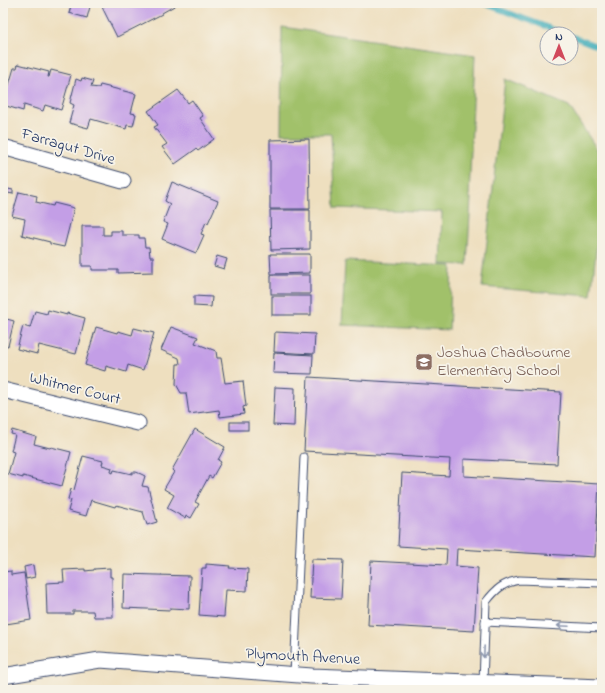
<svg xmlns="http://www.w3.org/2000/svg" width="605" height="693" font-family="'Indie Flower',sans-serif">
  <rect width="100%" height="100%" fill="#f7f3e8"/>
  <filter id="ink" filterUnits="userSpaceOnUse"><feTurbulence type="fractalNoise" baseFrequency=".025" numOctaves="2"/><feDisplacementMap in="SourceGraphic" scale="8" xChannelSelector="R" yChannelSelector="G"/><feConvolveMatrix kernelMatrix="1 2 1 2 8 2 1 2 1" color-interpolation-filters="sRGB"/></filter>
  <filter id="wash" filterUnits="userSpaceOnUse"><feTurbulence type="fractalNoise" baseFrequency=".012" numOctaves="4" result="noise"/><feDisplacementMap in="SourceGraphic" scale="16" xChannelSelector="R" yChannelSelector="G"/><feGaussianBlur stdDeviation="0.9" result="paint"/><feColorMatrix in="noise" values="0 0 0 0 0 0 0 0 0 0 0 0 0 0 0 0 0 1.4 0 .05"/><feComposite in="paint" operator="in"/></filter>
  <g filter="url(#wash)">
    <rect width="100%" height="100%" fill="#eedfbf"/>
    <g fill="#a1c16a" stroke="#5e7864">
      <path d="M282 27 475 55 469 198H471L467 265 440 264 442 212 335 208 331 134H281Z"/>
      <path d="M505 79 569 106 602 157V199L591 296 482 287Z"/>
      <path d="M345 261 452 266 449 330 342 325Z"/>
    </g>
    <g fill="none" stroke-linecap="round" stroke-linejoin="round">
      <g stroke="#3cacb9" stroke-width="5.5">
        <path d="M482 3 566 34"/>
        <path d="M571 36 602 48"/>
      </g>
    </g>
    <g id="blocks">
      <g fill="#c39ee6">
        <path d="M60 3H91L87 18 69 13 71 6Z"/>
        <path d="M111 3H175L176 5 162 13V14L117 37 102 7Z"/>
        <path d="M18 64 49 72 48 77H49L51 70 71 75 61 110 45 105 43 111 24 105 23 111 3 105 14 68H17Z"/>
        <path d="M82 78 93 81 91 87 99 88 100 85 136 94 131 113 136 114 133 126 127 125 126 129 91 119 88 128 69 123 74 105 70 103 76 79 81 81Z"/>
        <path d="M178 90 188 103 192 100 203 116 200 118 214 139 198 151 196 149 175 164 162 147 167 144 154 127 158 125 148 111Z"/>
        <path d="M309 139 310 209H270V140Z"/>
        <path d="M172 182 218 201 208 223 206 222 201 234 204 235 196 253 162 239 168 224 163 222 170 204 165 201Z"/>
        <path d="M3 188 13 190V194L8 193 4 210Z"/>
        <path d="M19 192 37 196 36 202 53 206 54 203 74 208 64 247 50 244V242L22 235 25 219 12 216Z"/>
        <path d="M270 210H310V249L271 250Z"/>
        <path d="M82 226H103V235H111V231H122V235H139V238H144L145 247H149L150 257H153V272L118 273V270H92V266H82Z"/>
        <path d="M270 254H310V273L271 274Z"/>
        <path d="M217 256 227 259 224 269 214 266Z"/>
        <rect x="271" y="275" width="39" height="19"/>
        <path d="M194 296 212 297 211 307 194 306Z"/>
        <rect x="272" y="296" width="39" height="19"/>
        <path d="M48 310 67 315V313L85 318 76 354 39 345 37 354 17 349 23 326 30 328 35 311 47 314Z"/>
        <path d="M3 318 14 321 8 346 3 345Z"/>
        <path d="M96 327 117 333 118 331 132 335 134 328 154 333 143 370 128 365 126 372 106 366 105 371 85 365Z"/>
        <path d="M171 327 198 337 195 343 216 351 217 358H221L225 383 243 381 246 406 243 407 244 414 220 417 219 410 189 414 186 393H181L176 384 177 364H180L179 358 161 350Z"/>
        <path d="M275 332 315 334 314 354 274 352Z"/>
        <path d="M274 353 313 355 312 374 273 373Z"/>
        <path d="M308 377 561 392 557 464 464 459V476L599 484 595 557 457 549 456 566 478 568 474 631 368 625 371 561 446 565 447 549 398 546 402 473 449 476 450 459 304 451Z"/>
        <path d="M275 387 295 388 294 426 273 425Z"/>
        <rect x="230" y="422" width="18" height="8"/>
        <path d="M195 429 225 447 218 460 221 462 212 478 209 476 195 502 199 504 191 518 186 515 185 518 167 508 174 495 164 489 174 472 172 470Z"/>
        <path d="M12 430 36 437 34 444 50 448 51 447 71 452 62 486 23 476V478L8 474 14 452 11 451 15 435 11 434Z"/>
        <path d="M83 456 103 461 102 465 112 468 111 472 113 473 114 470 132 474V472H136L141 474 145 476 142 486 148 487 157 522 147 525 143 512 116 505 115 507 91 500 86 516 68 511 71 500 68 499 71 489 74 490Z"/>
        <path d="M312 559 343 560 341 599 310 598Z"/>
        <path d="M206 564 230 566 229 568 248 569 247 591 226 590 224 617 199 615 202 568H206Z"/>
        <path d="M33 565 35 577 26 579 24 567Z"/>
        <path d="M110 568V577H112L113 617H94L93 611H73V614H47L46 583 64 582 63 570 85 569V571L94 570V569Z"/>
        <path d="M11 571V575L24 573 31 620 6 624 3 608V572Z"/>
        <path d="M124 574 190 576 189 609 170 608V610L123 608Z"/>
      </g>
    </g>
  </g>
  <g filter="url(#ink)">
    <use href="#blocks" fill-opacity="0" stroke="#3b496d" stroke-width="1"/>
    <g fill="none" stroke-linecap="round" stroke-linejoin="round">
      <defs>
        <g id="lane">
          <path d="M485 622 602 628"/>
          <path d="M294 675 304 457"/>
          <path d="M483 682 486 602C496 589 503 583 519 580L602 583"/>
        </g>
        <g id="street">
          <path d="M3 147 123 181"/>
          <path d="M3 390 138 423"/>
          <path d="M3 676 100 660 312 676 602 687"/>
        </g>
      </defs>
      <use href="#lane" stroke="#3b496d" stroke-width="9"/>
      <use href="#street" stroke="#3b496d" stroke-width="17"/>
      <use href="#lane" stroke="#fff" stroke-width="7"/>
      <use href="#street" stroke="#fff" stroke-width="15"/>
    </g>
    <defs><path id="oneway-shaft" d="M-6 0H5M1.5-3L5.5 0L1.5 3" fill="none" stroke-width="1.6" stroke-linecap="round" stroke-linejoin="round"/></defs>
    <g stroke="#8d97ae">
      <use href="#oneway-shaft" transform="translate(563 626) rotate(-177)"/>
      <use href="#oneway-shaft" transform="translate(484 652) rotate(92)"/>
    </g>
  </g>
  <defs>
    <symbol id="school-square" viewBox="-11 -11 22 22"><rect x="-9" y="-9" width="18" height="18" rx="4" fill="#8d6e63" stroke="#f7f3e8"/><path d="M0-5L7-2L0 1L-7-2ZM-4 1L0 2.5L4 1V4Q0 6-4 4Z" fill="#fff"/></symbol>
  </defs>
  <g fill-rule="evenodd">
    <use href="#school-square" x="414" y="352" width="20" height="20"/>
  </g>
  <g text-anchor="middle" dominant-baseline="central" stroke-width="3.5" stroke-linejoin="round" paint-order="stroke">
    <g font-size="16" fill="#1b2f5e" stroke="#f7f3e8">
      <text transform="translate(68 147) rotate(16)">Farragut Drive</text>
      <text transform="translate(75 389) rotate(14)">Whitmer Court</text>
      <text transform="translate(303 657) rotate(3)">Plymouth Avenue</text>
    </g>
    <g font-size="16" fill="#785e54" stroke="#f7f3e8" text-anchor="start">
      <text x="437" y="353">Joshua Chadbourne<tspan x="437" dy="18">Elementary School</tspan></text>
    </g>
  </g>
  <rect width="605" height="693" fill="none" stroke="#f7f3e8" stroke-width="16"/>
  <g transform="translate(559 46)"><circle r="19" fill="#f7f3e8" stroke="#9fa5b1"/>
  <path d="M0-3L7 15L0 10L-7 15Z" fill="#d1495b"/>
  <text y="-6" font-size="11" font-weight="bold" text-anchor="middle" fill="#1b2f5e">N</text>
  </g>
</svg>
